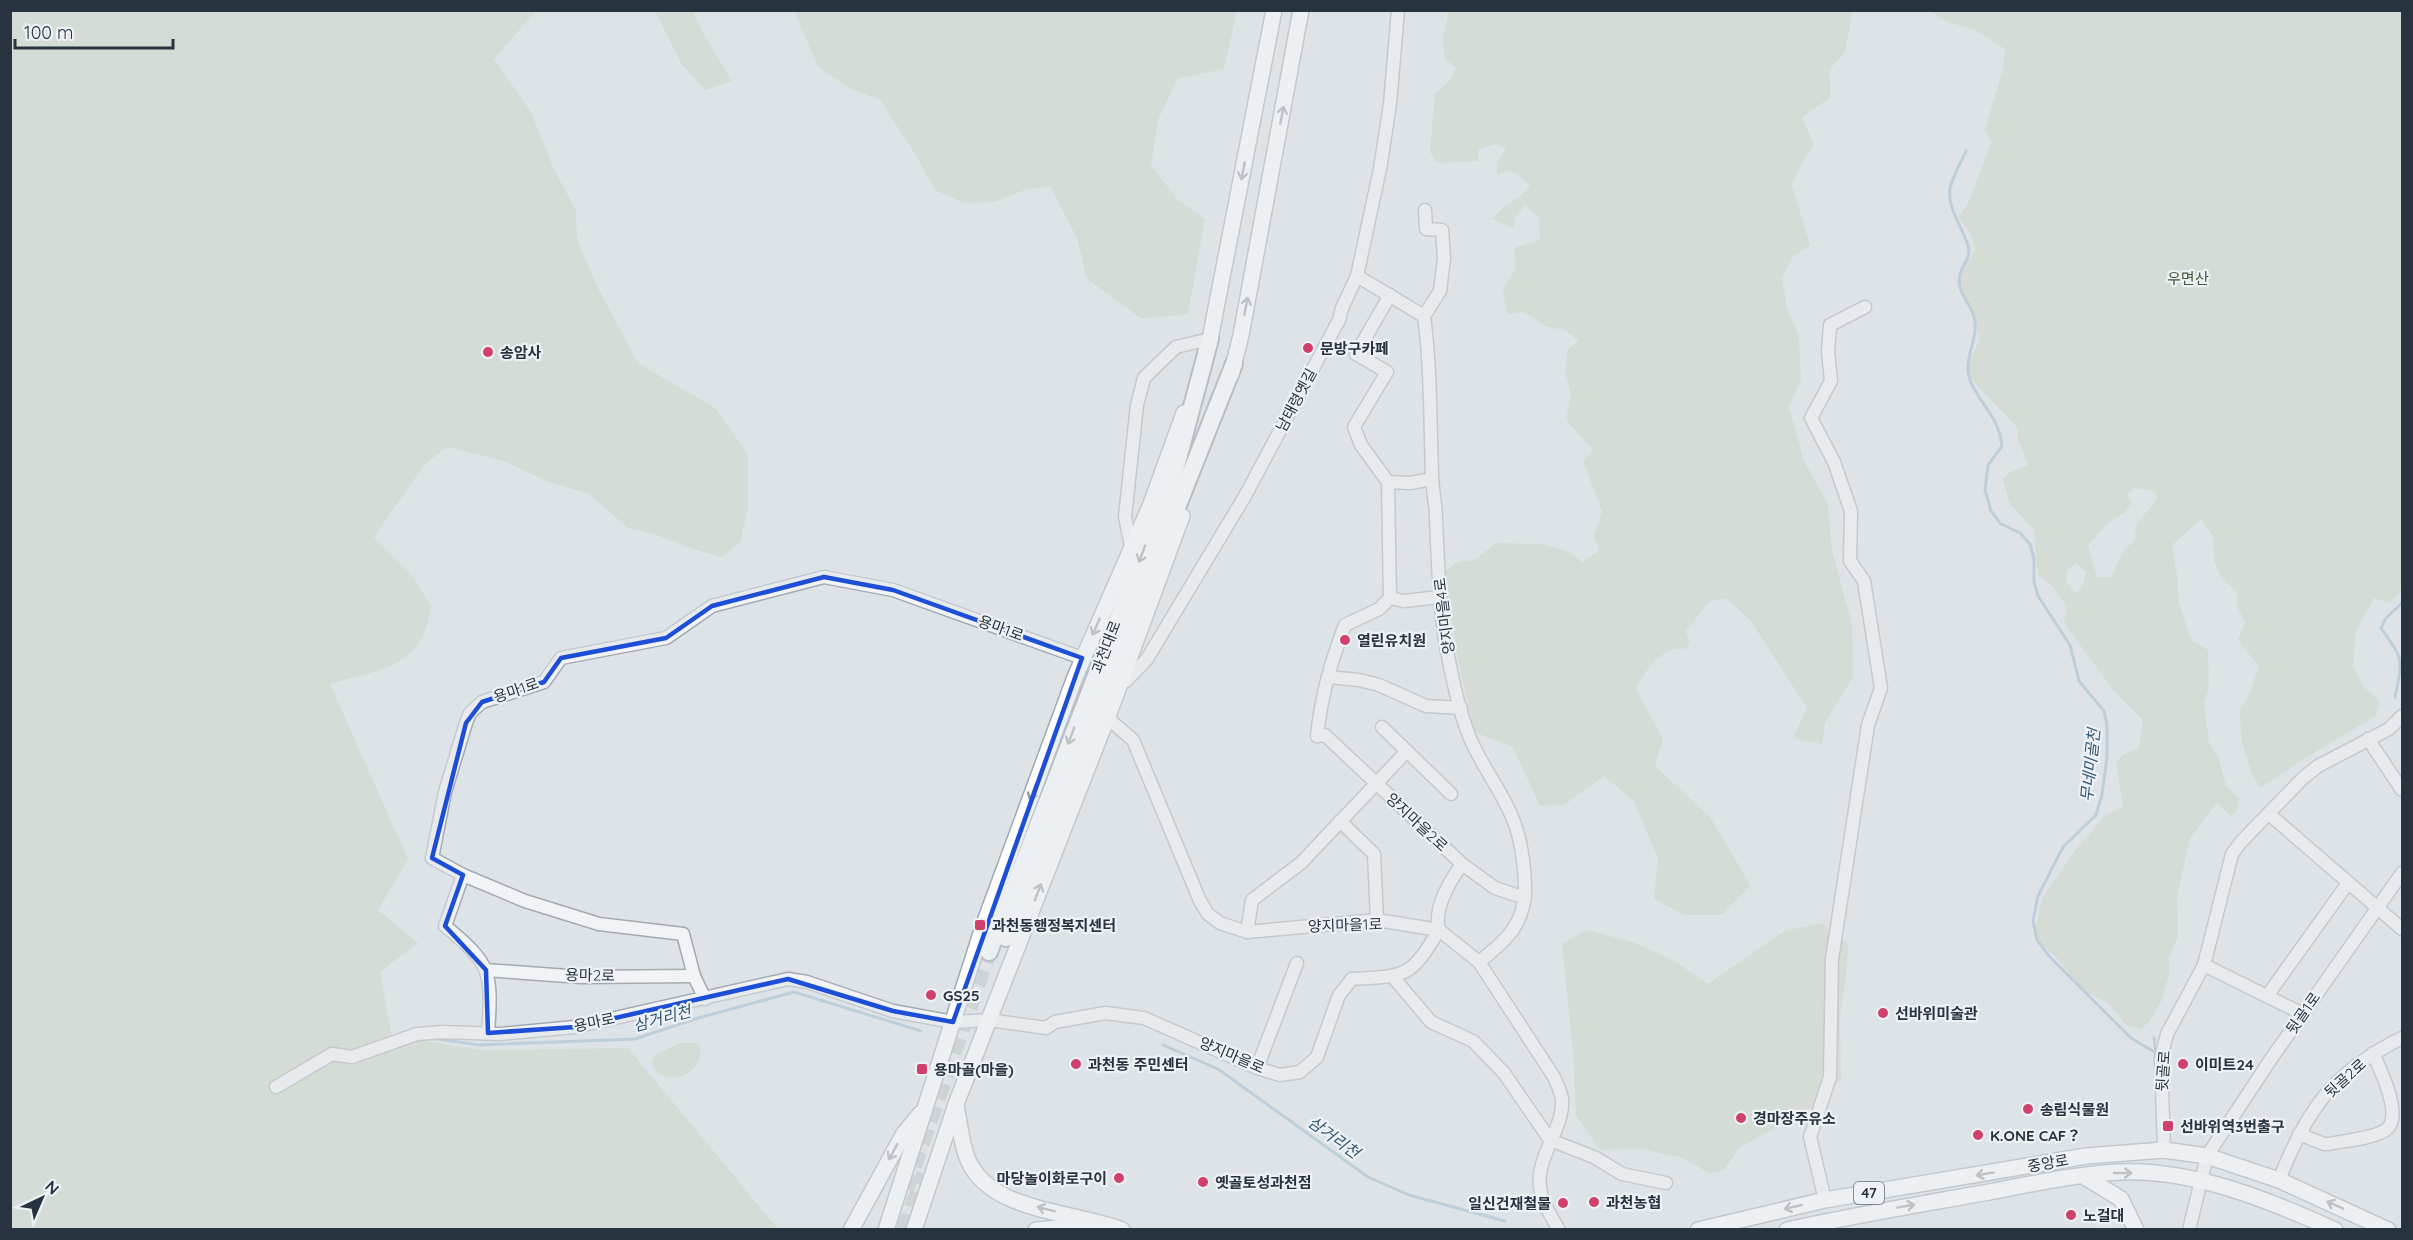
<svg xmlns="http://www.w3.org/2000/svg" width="2413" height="1240" font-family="Quicksand,'Noto Sans KR',sans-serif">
  <rect width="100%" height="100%" fill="#dee3e8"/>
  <g fill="#c7d2bf" fill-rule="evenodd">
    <path d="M10 11H536L494 59 531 112 553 167 576 211 577 239 598 288 638 363 715 408 748 454V508L740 543 721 557 693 549 654 534 628 528 589 494 546 481 504 461 447 447 425 464 374 537 411 574 431 606C429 614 428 625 424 634 407 671 364 673 330 684L408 859 378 910 418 943 380 972 394 1048 420 1040 481 1050 628 1048 778 1229H11Z"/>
    <path d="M655 11H693L702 31 732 81 705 90 681 63Z"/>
    <path d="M794 11H1237L1224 69 1177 79 1158 120 1151 165 1178 200 1205 219 1188 314 1142 319 1087 279 1077 238 1050 186 1025 190 995 202 964 203 935 190 911 147 890 116 881 100 851 89 818 67Z"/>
    <path d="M1449 11H1853L1845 52 1829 70 1831 97 1802 117 1814 145 1800 166 1792 185 1810 245 1792 258 1782 277 1787 308 1799 336 1801 380 1789 406 1804 461 1828 504 1832 550 1852 625 1853 677 1825 723 1822 744 1798 740 1794 736 1807 708 1750 620 1726 598 1710 601 1686 631 1690 643 1686 649C1663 645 1645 670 1636 689L1663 739 1655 766 1710 817 1751 886 1721 915H1684L1654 899 1658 859 1634 801 1604 776 1564 805 1540 806 1513 747 1474 732 1456 651 1445 573C1454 563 1459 559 1473 561L1496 543 1543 544 1570 552 1582 562 1599 551 1594 535 1602 511 1583 461 1593 450 1566 420 1571 395 1565 371 1568 349 1579 341 1565 330 1547 327 1524 312 1507 314 1503 289 1516 268 1514 248 1540 240 1539 218 1525 205 1515 218 1514 229 1492 219C1503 206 1519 199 1530 186L1520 176 1509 170 1497 174V162L1506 149 1496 144 1479 149 1478 161 1437 163 1430 152 1435 94 1450 80 1456 68 1445 59 1443 38Z"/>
    <path d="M1931 11H2402V589L2390 603 2374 598 2356 631 2353 666 2364 687 2380 702 2376 716 2297 763 2261 788 2252 775 2241 738 2240 709 2249 696 2259 667 2238 640 2245 622 2236 604 2237 592 2221 577 2214 561 2213 536 2201 519 2172 545 2177 575 2179 603 2191 640 2208 650 2209 686 2204 704 2209 743 2218 756 2226 786 2239 798 2236 812 2231 816 2217 803 2190 838 2177 897 2178 936 2169 957V974L2162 1000 2150 1021 2141 1029 2126 1025 2108 1003 2084 991 2055 956 2042 945 2034 931 2043 897 2076 849 2106 815 2123 807 2116 762 2124 754 2139 748 2143 720 2114 691 2064 623 2067 607 2052 586 2038 575 2034 530 2010 504 2003 479 2010 472 2028 465 2018 439V428L1972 380 1967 367 1980 339 1973 309 1965 303 1957 280 1975 250 1971 234 1958 217 1968 204 1991 143 1985 129 2003 70 2005 49 1975 30 1942 20ZM2134 488 2155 491 2157 500 2137 523 2134 542 2125 548 2111 577H2097L2088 545C2095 539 2099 531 2105 526 2117 516 2122 517 2132 504L2128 494ZM2076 563 2086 572 2083 585 2076 594 2066 582 2067 570Z"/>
    <path d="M1821 923 1848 944 1846 976 1840 1018 1841 1080 1806 1111 1739 1148 1723 1171 1709 1173 1683 1158 1642 1149 1600 1150 1576 1116 1573 1051 1562 944 1586 930 1633 942 1673 960 1708 984 1784 931Z"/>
    <path d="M681 1043H699C706 1063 686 1082 665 1077 661 1075 657 1071 653 1068L652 1059 660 1052Z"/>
  </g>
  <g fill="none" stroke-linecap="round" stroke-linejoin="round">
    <g stroke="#98b6c9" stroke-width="3">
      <path d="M1966 151C1961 162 1952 177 1950 189 1947 208 1963 229 1968 245 1972 259 1962 263 1960 275 1956 293 1970 301 1974 317 1980 338 1962 359 1970 380 1980 405 1999 416 2002 446L1988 465 1985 490 1991 511 2001 524 2020 533 2030 544 2034 559V582L2038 596 2070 645 2079 681 2104 711 2107 725V757L2102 795 2096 815 2063 847 2038 896 2033 921 2037 940 2049 956 2131 1038 2156 1053"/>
      <path d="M2395 697C2403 658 2404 661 2381 628L2386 618 2402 603"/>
      <path d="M432 1038 478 1045 635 1039 698 1018 794 992 921 1031"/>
      <path d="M2154 1038 2156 1053"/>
      <path d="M1163 1045 1218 1069 1368 1177 1409 1195 1505 1221"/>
    </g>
    <g stroke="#b9c0c6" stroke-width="16" stroke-dasharray="16 8" stroke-linecap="butt">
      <path d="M906 1189 989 952"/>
      <path d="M904 1230 924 1174"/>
    </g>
    <defs>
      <g id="minor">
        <path d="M1357 276 1424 316C1431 369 1430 421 1432 474 1432 489 1436 504 1436 519 1438 562 1439 604 1446 646 1452 676 1458 709 1470 738 1482 767 1504 794 1514 822 1522 842 1524 864 1525 885 1526 923 1507 940 1479 962"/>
        <path d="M1390 295 1356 354 1387 372 1354 427 1361 445 1388 482 1410 483 1432 479"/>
        <path d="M1424 316 1440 291 1444 258 1442 230 1426 229 1425 210"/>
        <path d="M1388 482 1390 598"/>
        <path d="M1131 546 1125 517 1137 405 1144 378 1176 347 1210 339"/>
        <path d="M1439 597 1404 601 1390 598 1379 609 1345 625C1331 661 1321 697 1317 736L1325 735 1462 864 1495 888 1525 898"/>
        <path d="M1328 677 1359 680 1379 685 1426 706 1461 708"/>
        <path d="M1120 683 1126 681 1147 659 1245 496 1339 320 1342 308 1357 276 1380 169 1390 104 1398 10"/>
        <path d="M1110 709 1111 721 1133 740 1200 901 1208 914 1220 923 1247 932 1377 920 1439 930 1479 962 1554 1077C1557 1084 1561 1092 1562 1099 1564 1125 1543 1148 1540 1174 1537 1194 1549 1213 1559 1230"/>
        <path d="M1382 727 1451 794"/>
        <path d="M2368 739 2402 790"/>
        <path d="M2269 814 2402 929"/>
        <path d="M1340 821 1374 854 1377 920"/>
        <path d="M463 875 445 926C458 937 481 955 486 972 492 990 489 1014 488 1033"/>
        <path d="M1247 932 1252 900 1301 863 1407 751"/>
        <path d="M2204 965 2303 1014"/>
        <path d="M486 970 581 977 694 976"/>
        <path d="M1393 977 1431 1022 1473 1041 1504 1073 1550 1140 1594 1157 1622 1174 1666 1183"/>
        <path d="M2267 996 2348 883"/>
        <path d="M705 999 694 976 683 934 599 924 525 901 463 875 432 858 445 792 466 723 470 713 482 702 544 682 561 658 666 638 712 606 824 577 893 590 1082 658"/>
        <path d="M1257 1068 1297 963"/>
        <path d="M276 1087 332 1054 352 1057 417 1034 443 1032 500 1034 575 1027 788 979 807 982 893 1011 953 1022 989 1020 1046 1028 1055 1022 1105 1013 1144 1018 1257 1068 1280 1075 1300 1072 1317 1057 1339 995 1352 979C1407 976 1410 978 1439 930 1433 908 1450 881 1462 864"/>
        <path d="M2299 1134 2324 1144H2329C2342 1141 2379 1138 2388 1128 2402 1113 2380 1069 2373 1053"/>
        <path d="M2164 1150 2161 1058 2167 1034 2204 965 2232 854 2241 842 2303 778 2318 766 2389 729 2402 716"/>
        <path d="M2279 1180C2307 1109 2333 1072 2402 1038"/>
        <path d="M1825 1200 1810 1137 1830 1077 1832 959 1868 725 1881 688 1864 581 1850 561 1851 511 1834 462 1811 418 1831 381 1828 352 1830 325 1865 307"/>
        <path d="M2189 1230 2207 1156 2271 1059 2402 873"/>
      </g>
      <g id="major">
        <path d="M1206 351 1210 339 1274 10"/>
        <path d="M1231 375 1241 335 1301 10"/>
        <path d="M956 1106C960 1123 961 1144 968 1160 991 1213 1075 1211 1122 1230"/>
        <path d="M2085 1177 2121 1199 2136 1230"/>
        <path d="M851 1230 903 1135 920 1114"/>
        <path d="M886 1230 984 924 1075 677 1151 504 1184 413"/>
        <path d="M914 1230 956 1104 1114 700 1182 516"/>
        <path d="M1036 1230 1071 1227 1094 1230"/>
        <path d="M1698 1230 1825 1200 2086 1156 2164 1150 2207 1156 2279 1180 2388 1230"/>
        <path d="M1787 1230C1854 1215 1922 1204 1989 1192 2032 1184 2076 1174 2120 1172 2193 1169 2269 1200 2335 1230"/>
      </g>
      <g id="highway">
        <path d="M1006 938 1234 364"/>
        <path d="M989 952 1174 474 1210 339"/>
      </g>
    </defs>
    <use href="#minor" stroke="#a3abb2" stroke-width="15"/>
    <use href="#major" stroke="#9da9b4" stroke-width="18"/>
    <use href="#highway" stroke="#85939f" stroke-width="20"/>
    <use href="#minor" stroke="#f1f3f6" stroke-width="12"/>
    <use href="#major" stroke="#fff" stroke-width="15"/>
    <use href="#highway" stroke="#fff" stroke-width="16"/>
  </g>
  <defs><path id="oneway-shaft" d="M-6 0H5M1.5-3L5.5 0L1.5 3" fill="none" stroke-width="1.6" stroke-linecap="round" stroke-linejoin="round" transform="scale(1.5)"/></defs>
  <g stroke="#93999f">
    <use href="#oneway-shaft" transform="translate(1282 115) rotate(-79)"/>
    <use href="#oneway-shaft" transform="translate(1243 171) rotate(101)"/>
    <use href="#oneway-shaft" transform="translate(1246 306) rotate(-79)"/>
    <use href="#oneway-shaft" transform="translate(1142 554) rotate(111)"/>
    <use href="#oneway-shaft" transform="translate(1096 627) rotate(114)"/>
    <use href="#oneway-shaft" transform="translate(1071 736) rotate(111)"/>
    <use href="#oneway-shaft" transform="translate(1033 792) rotate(110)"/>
    <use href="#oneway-shaft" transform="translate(1038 892) rotate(-69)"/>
    <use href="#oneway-shaft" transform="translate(893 1152) rotate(119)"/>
    <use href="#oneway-shaft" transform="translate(2123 1173)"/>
    <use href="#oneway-shaft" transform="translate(1985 1174) rotate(170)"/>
    <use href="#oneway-shaft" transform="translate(2335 1205) rotate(-156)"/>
    <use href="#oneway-shaft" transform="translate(1906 1206) rotate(-10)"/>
    <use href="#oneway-shaft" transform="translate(1793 1207) rotate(167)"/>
    <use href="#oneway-shaft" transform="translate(1046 1209) rotate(-165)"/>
  </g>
  <path d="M0 0H2413V1240H0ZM824 577 893 590 1082 658 953 1022 893 1011 788 979 575 1027 488 1033 486 970 445 926 463 875 432 858 466 723 482 702 544 682 561 658 666 638 712 606Z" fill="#dee3e8" fill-opacity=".55" fill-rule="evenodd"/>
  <path fill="none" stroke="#1d4ed8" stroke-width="4.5" stroke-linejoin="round" d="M824 577 893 590 1082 658 953 1022 893 1011 788 979 575 1027 488 1033 486 970 445 926 463 875 432 858 466 723 482 702 544 682 561 658 666 638 712 606Z"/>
  <g fill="#cf416a" stroke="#eef2f6" stroke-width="2">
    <circle cx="1308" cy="348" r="6"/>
    <circle cx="488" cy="352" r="6"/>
    <circle cx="1345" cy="640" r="6"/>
    <rect x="974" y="919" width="12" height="12" rx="3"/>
    <circle cx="931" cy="995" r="6"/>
    <circle cx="1883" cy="1013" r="6"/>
    <circle cx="1076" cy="1064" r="6"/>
    <circle cx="2183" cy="1064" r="6"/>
    <rect x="916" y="1063" width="12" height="12" rx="3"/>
    <circle cx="2028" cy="1109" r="6"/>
    <circle cx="1741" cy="1118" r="6"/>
    <rect x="2162" y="1120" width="12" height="12" rx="3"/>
    <circle cx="1978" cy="1135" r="6"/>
    <circle cx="1119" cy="1178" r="6"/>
    <circle cx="1203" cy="1182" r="6"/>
    <circle cx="1594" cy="1202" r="6"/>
    <circle cx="1563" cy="1203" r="6"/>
    <circle cx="2071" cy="1215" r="6"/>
  </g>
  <g text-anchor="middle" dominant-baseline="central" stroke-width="4.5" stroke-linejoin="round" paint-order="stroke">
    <rect fill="#eef2f6" stroke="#636c76" stroke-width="1.5" x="1854" y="1182" width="30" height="22" rx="4.5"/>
    <g font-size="14" font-weight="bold" fill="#27333f">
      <text x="1869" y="1193">47</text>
    </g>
    <g font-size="15" fill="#415b34" stroke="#eef2f6">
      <text x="2188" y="278">우면산</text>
    </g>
    <g font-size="15" font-weight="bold" fill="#27333f" stroke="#eef2f6" text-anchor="start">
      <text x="1320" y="348">문방구카페</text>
      <text x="500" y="352">송암사</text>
      <text x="1357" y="640">열린유치원</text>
      <text x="992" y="925">과천동행정복지센터</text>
      <text x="943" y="995">GS25</text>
      <text x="1895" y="1013">선바위미술관</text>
      <text x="1088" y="1064">과천동 주민센터</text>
      <text x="2195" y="1064">이미트24</text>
      <text x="934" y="1069">용마골(마을)</text>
      <text x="2040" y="1109">송림식물원</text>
      <text x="1753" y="1118">경마장주유소</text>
      <text x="2180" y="1126">선바위역3번출구</text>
      <text x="1990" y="1135">K.ONE CAF？</text>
      <text x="1107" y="1178" text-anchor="end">마당놀이화로구이</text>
      <text x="1215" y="1182">옛골토성과천점</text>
      <text x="1606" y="1202">과천농협</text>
      <text x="1551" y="1203" text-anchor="end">일신건재철물</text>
      <text x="2083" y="1215">노걸대</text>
    </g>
    <g font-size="15" fill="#27333f" stroke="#eef2f6">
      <text transform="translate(1296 400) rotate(-62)">남태령옛길</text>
      <text transform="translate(1444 616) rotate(-97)">양지마을4로</text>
      <text transform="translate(1001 628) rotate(20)">용마1로</text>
      <text transform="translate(1106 647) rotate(-69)">과천대로</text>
      <text transform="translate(516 690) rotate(-19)">용마1로</text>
      <text transform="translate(1417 822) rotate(43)">양지마을2로</text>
      <text transform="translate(1345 925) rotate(-2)">양지마을1로</text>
      <text transform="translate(590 975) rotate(1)">용마2로</text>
      <text transform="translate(2303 1013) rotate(-55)">뒷골1로</text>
      <text transform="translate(594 1022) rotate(-12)">용마로</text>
      <text transform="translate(1232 1055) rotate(23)">양지마을로</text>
      <text transform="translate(2163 1071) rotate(-86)">뒷골로</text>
      <text transform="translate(2345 1078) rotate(-42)">뒷골2로</text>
      <text transform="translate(2048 1163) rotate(-10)">중앙로</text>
    </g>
    <g font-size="16" font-style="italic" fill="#315873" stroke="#eef2f6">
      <text transform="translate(2090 765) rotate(-84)">무네미골천</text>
      <text transform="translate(662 1018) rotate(-15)">삼거리천</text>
      <text transform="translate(1334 1137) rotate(36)">삼거리천</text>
    </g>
  </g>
  <rect width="2413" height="1240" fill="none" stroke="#27333f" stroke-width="24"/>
  <g transform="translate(42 1198) rotate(44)" stroke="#eef2f6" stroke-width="4.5" paint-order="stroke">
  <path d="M0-4.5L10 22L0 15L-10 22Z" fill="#27333f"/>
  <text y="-9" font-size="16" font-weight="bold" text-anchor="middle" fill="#27333f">N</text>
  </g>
  <path d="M15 39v9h158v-9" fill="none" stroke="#27333f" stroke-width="3"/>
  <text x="24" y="39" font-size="18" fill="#27333f" stroke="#eef2f6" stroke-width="4.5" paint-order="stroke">100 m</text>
</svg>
